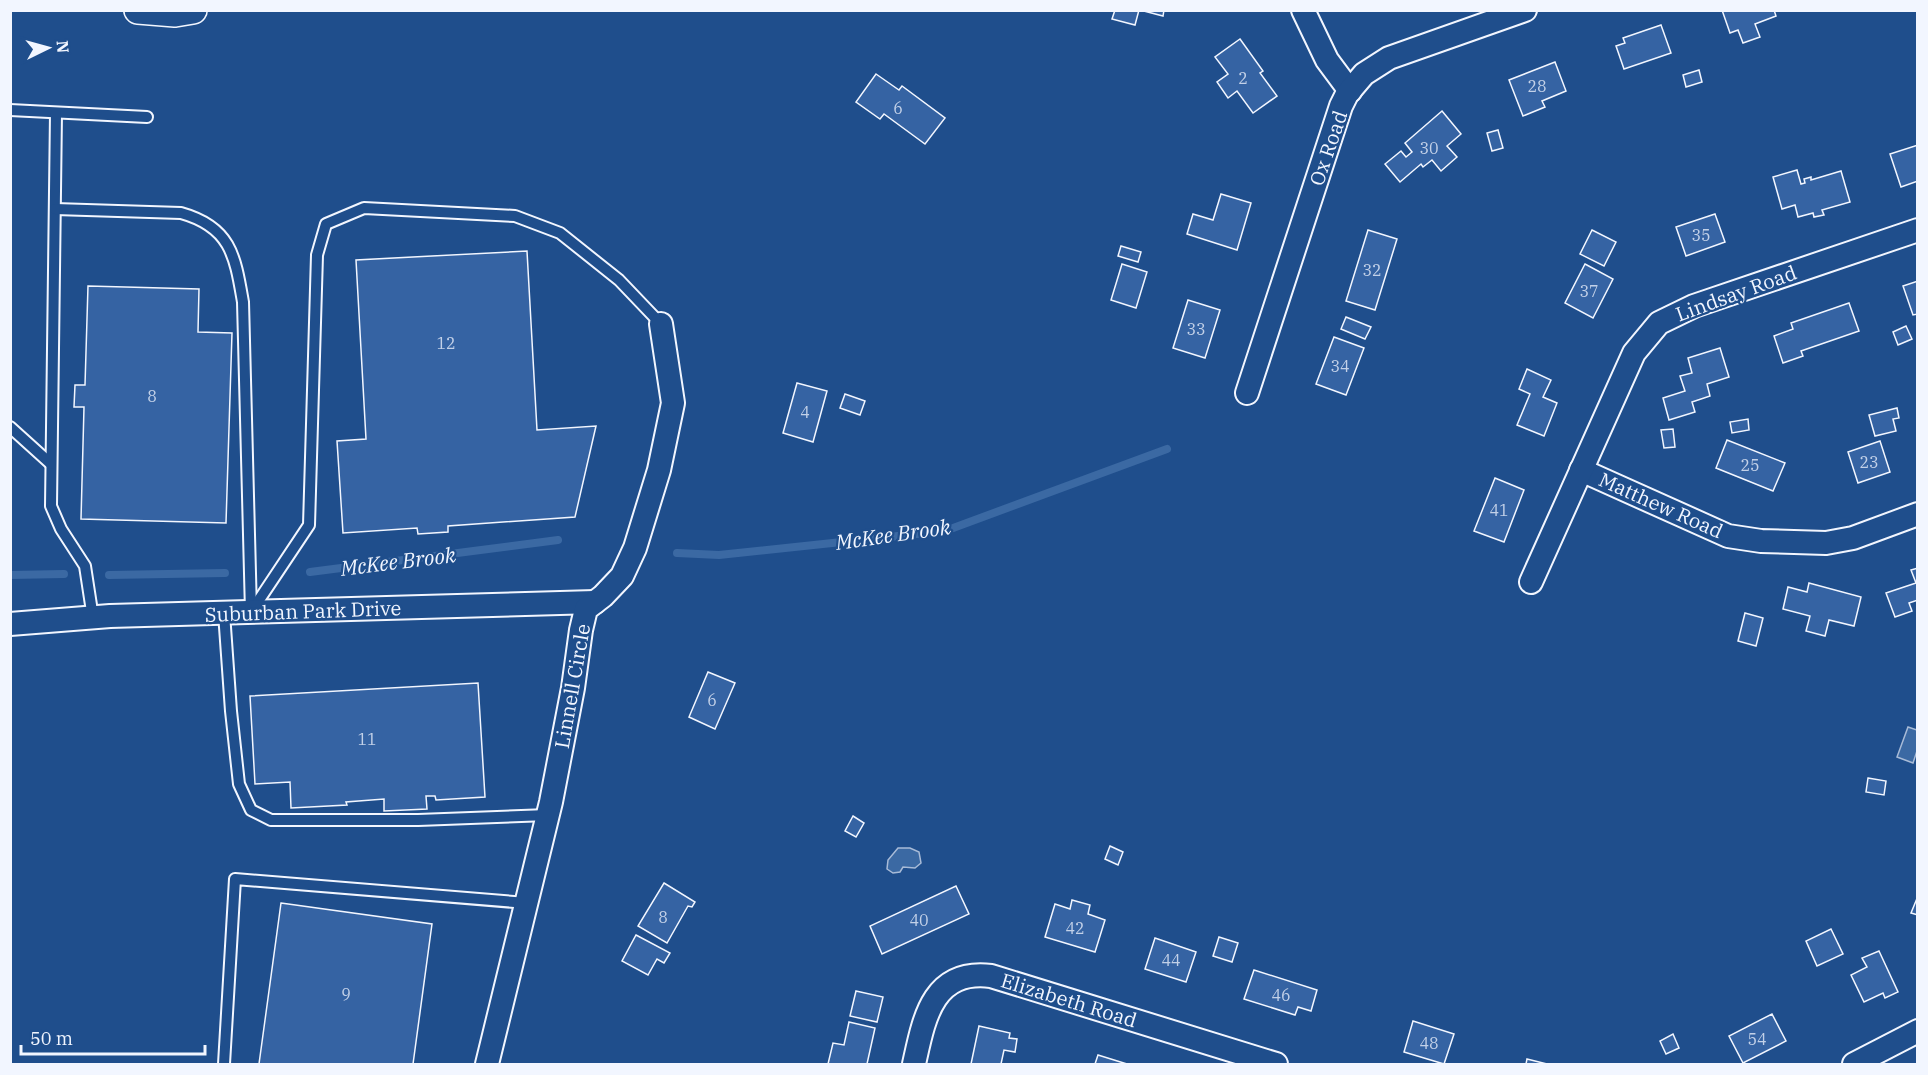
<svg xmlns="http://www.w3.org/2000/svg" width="1928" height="1075" font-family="'IBM Plex Serif',serif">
  <rect width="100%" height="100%" fill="#1f4e8c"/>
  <g fill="#3b69a3" stroke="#a8bbd7" stroke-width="1.5">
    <path d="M1908 727 1917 730V751L1913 763 1897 757Z"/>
    <path d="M898 848H910L919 852 921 863 915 868 903 867 900 872 893 873 887 869 888 860Z"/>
  </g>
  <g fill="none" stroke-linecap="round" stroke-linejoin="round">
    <g stroke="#3b69a3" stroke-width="8">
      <path d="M677 553 719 555 945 531 1167 449"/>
      <path d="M310 572 558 540"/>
      <path d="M10 575 64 574"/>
      <path d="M109 575 225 573"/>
    </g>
  </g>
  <g fill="#3563a3" stroke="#f2f6ff" stroke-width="1.5">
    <path d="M1115 10H1139L1135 25 1112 19Z"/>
    <path d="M1140 10H1164L1163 16Z"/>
    <path d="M1722 10H1774L1776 16 1755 24 1760 37 1743 43 1738 30 1730 33Z"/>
    <path d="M1661 25 1671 53 1624 69 1616 46 1625 43 1623 38Z"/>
    <path d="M1240 39 1263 71 1260 73 1277 96 1253 113 1237 91 1228 98 1217 82 1228 74 1215 57Z"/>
    <path d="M1555 62 1566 91 1542 101 1545 107 1523 116 1509 80Z"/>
    <path d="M1699 70 1702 82 1686 87 1683 75Z"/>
    <path d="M876 74 899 90 902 86 945 118 925 144 884 114 880 119 856 102Z"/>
    <path d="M1442 111 1461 134 1447 146 1457 157 1441 171 1432 160 1423 167 1421 164 1400 182 1385 164 1401 151 1406 157 1412 152 1405 143Z"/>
    <path d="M1498 130 1503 148 1492 151 1487 133Z"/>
    <path d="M1918 145V181L1901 187 1890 154Z"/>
    <path d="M1797 170 1801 184 1805 183 1804 179 1811 177V180L1841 171 1850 202 1822 210 1824 215 1814 217 1813 213 1798 217 1795 205 1782 209 1773 177Z"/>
    <path d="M1221 194 1251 203 1237 250 1187 234 1193 214 1213 220Z"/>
    <path d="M1715 214 1725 242 1686 256 1676 227Z"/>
    <path d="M1368 230 1397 239 1375 310 1346 301Z"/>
    <path d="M1592 230 1616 242 1604 266 1580 254Z"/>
    <path d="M1121 246 1141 252 1138 262 1118 256Z"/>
    <path d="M527 251 537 430 596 426 575 517 448 526V532L418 534 417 528 343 533 337 441 366 439 356 260Z"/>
    <path d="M1122 264 1147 272 1136 308 1111 300Z"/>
    <path d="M1585 264 1613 279 1593 318 1565 303Z"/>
    <path d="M1918 281V314L1913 315 1903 286Z"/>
    <path d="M88 286 199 289 198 332 232 333 226 523 81 519 84 407H74L75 385H85Z"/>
    <path d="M1188 300 1220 310 1205 358 1173 348Z"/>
    <path d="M1849 303 1859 331 1801 351 1803 356 1783 363 1774 336 1793 329 1791 323Z"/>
    <path d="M1346 317 1371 327 1365 339 1341 329Z"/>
    <path d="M1906 326 1912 339 1898 345 1893 332Z"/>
    <path d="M1334 337 1364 348 1346 395 1316 384Z"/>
    <path d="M1720 348 1729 377 1707 384 1710 396 1692 402 1695 412 1669 420 1663 398 1685 391 1680 376 1692 373 1688 358Z"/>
    <path d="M1527 369 1551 380 1543 397 1557 403 1544 436 1517 425 1530 394 1519 389Z"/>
    <path d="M797 383 827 391 813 442 783 433Z"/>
    <path d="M845 394 865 401 860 415 840 408Z"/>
    <path d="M1897 408 1899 418 1893 419 1896 431 1875 436 1869 415Z"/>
    <path d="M1748 419 1749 430 1732 433 1730 422Z"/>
    <path d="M1673 429 1675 447 1664 448 1661 430Z"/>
    <path d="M1727 440 1785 463 1773 491 1716 468Z"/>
    <path d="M1880 441 1890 472 1858 483 1848 452Z"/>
    <path d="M1495 478 1524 490 1504 542 1474 531Z"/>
    <path d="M1918 568V600L1909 603 1912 611 1895 617 1886 593 1916 583 1911 570Z"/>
    <path d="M1809 583 1861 597 1854 626 1829 620 1825 636 1806 631 1810 616 1783 609 1788 587 1807 592Z"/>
    <path d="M1745 613 1763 618 1756 646 1738 641Z"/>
    <path d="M708 672 735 683 715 729 689 717Z"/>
    <path d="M478 683 485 797 436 800 435 796H426L427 809 384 811V799L346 802 347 805 291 808 290 782 255 784 250 696Z"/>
    <path d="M1868 778 1886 781 1884 795 1866 792Z"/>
    <path d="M853 816 864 823 856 837 845 831Z"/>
    <path d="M1110 846 1123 852 1118 865 1105 859Z"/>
    <path d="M664 883 695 902 692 907 688 906 667 943 638 926Z"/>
    <path d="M956 886 969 914 882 954 870 926Z"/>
    <path d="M1918 896V915L1911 913Z"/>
    <path d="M1072 900 1090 905 1088 914 1105 920 1095 952 1045 937 1055 904 1070 909Z"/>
    <path d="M281 903 432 924 413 1064H259Z"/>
    <path d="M1831 929 1843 954 1817 966 1806 941Z"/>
    <path d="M636 935 670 953 664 963 657 959 648 975 622 961Z"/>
    <path d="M1219 937 1238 943 1232 962 1213 956Z"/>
    <path d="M1155 938 1196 952 1186 982 1145 969Z"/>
    <path d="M1879 951 1898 992 1885 998 1883 993 1864 1002 1851 975 1867 967 1862 958Z"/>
    <path d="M1254 970 1317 990 1311 1011 1298 1007 1295 1015 1244 999Z"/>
    <path d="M856 991 883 997 877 1022 850 1016Z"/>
    <path d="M1772 1014 1786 1041 1743 1063 1729 1036Z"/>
    <path d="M1413 1021 1454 1034 1444 1064 1404 1052Z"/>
    <path d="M849 1022 875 1028 867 1064H828L833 1043 844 1045Z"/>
    <path d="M979 1026 1010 1033 1009 1038 1017 1039 1015 1052 1004 1050 1001 1064H971Z"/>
    <path d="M1673 1034 1679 1048 1666 1054 1660 1041Z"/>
    <path d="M1098 1055 1127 1064H1095Z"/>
    <path d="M1527 1059 1547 1064H1526Z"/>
  </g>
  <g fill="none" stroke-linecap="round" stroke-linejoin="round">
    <defs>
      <g id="service">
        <path d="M10 110 147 117"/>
        <path d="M56 113 51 506 61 529 85 566 93 618"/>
        <path d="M55 209 181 213C231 227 235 256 243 302L251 612"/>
        <path d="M10 427 51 464"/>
        <path d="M251 612 309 525 317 255 326 224 364 208 515 216 560 233 619 280 661 324"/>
        <path d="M224 613 231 711 239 784 251 810 271 820H418L548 815"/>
        <path d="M224 1064 235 879 527 903"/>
      </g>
      <g id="minor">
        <path d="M1303 10 1327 60 1350 91"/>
        <path d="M1247 393 1341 106 1347 94 1364 74 1389 58 1525 10"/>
        <path d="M1581 470 1728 536 1761 541 1826 543 1853 538 1918 514"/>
        <path d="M1531 582 1634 353 1659 323 1694 306 1918 230"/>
        <path d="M10 624 110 616 595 602"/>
        <path d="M487 1064 551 802 573 688 581 630 586 609 603 596 622 576 635 548 659 470 673 403 661 324"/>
        <path d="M914 1064C924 1019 932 969 991 976L1276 1064"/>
        <path d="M1854 1064 1918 1031"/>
      </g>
      <path id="tertiary" d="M138 10 175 13 193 10"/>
    </defs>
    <use href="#service" stroke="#f2f6ff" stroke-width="14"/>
    <use href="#minor" stroke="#f2f6ff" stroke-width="26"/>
    <use href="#tertiary" stroke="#f2f6ff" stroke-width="30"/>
    <use href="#service" stroke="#1f4e8c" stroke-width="10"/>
    <use href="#minor" stroke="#1f4e8c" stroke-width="22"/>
    <use href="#tertiary" stroke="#1f4e8c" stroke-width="27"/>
  </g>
  <g text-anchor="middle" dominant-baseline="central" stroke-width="4.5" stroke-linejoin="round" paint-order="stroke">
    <g font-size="16" fill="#c3d1e8">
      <text x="1243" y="78">2</text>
      <text x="1537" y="86">28</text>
      <text x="898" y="108">6</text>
      <text x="1429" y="148">30</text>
      <text x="1701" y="235">35</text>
      <text x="1372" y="270">32</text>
      <text x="1589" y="291">37</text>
      <text x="1196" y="329">33</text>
      <text x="446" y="343">12</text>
      <text x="1340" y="366">34</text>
      <text x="152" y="396">8</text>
      <text x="805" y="412">4</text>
      <text x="1869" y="462">23</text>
      <text x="1750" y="465">25</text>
      <text x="1499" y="510">41</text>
      <text x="712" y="700">6</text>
      <text x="367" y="739">11</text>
      <text x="663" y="917">8</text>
      <text x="919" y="920">40</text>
      <text x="1075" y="928">42</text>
      <text x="1171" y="960">44</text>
      <text x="346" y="994">9</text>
      <text x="1281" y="995">46</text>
      <text x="1757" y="1039">54</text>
      <text x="1429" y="1043">48</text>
    </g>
    <g font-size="20" fill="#f2f6ff" stroke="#1f4e8c">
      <text transform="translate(1328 148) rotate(-71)">Ox Road</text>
      <text transform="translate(1736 293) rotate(-20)">Lindsay Road</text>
      <text transform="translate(1661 505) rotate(24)">Matthew Road</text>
      <text transform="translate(303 611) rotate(-2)">Suburban Park Drive</text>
      <text transform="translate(572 686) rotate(-80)">Linnell Circle</text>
      <text transform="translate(1069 1000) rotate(17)">Elizabeth Road</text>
    </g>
    <g font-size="21" font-style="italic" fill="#f2f6ff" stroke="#1f4e8c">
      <text transform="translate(893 534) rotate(-8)">McKee Brook</text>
      <text transform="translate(398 561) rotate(-7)">McKee Brook</text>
    </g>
  </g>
  <rect width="1928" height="1075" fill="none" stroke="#f2f6ff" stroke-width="24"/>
  <g transform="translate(48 48) rotate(85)" stroke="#1f4e8c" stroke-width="4.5" paint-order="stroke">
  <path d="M0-4.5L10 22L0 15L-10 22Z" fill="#f2f6ff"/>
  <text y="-9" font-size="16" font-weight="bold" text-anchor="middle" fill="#f2f6ff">N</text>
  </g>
  <path d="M21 1045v9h184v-9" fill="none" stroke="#f2f6ff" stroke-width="3"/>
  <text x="30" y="1045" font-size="18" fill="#f2f6ff" stroke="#1f4e8c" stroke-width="4.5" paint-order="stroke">50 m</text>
</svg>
